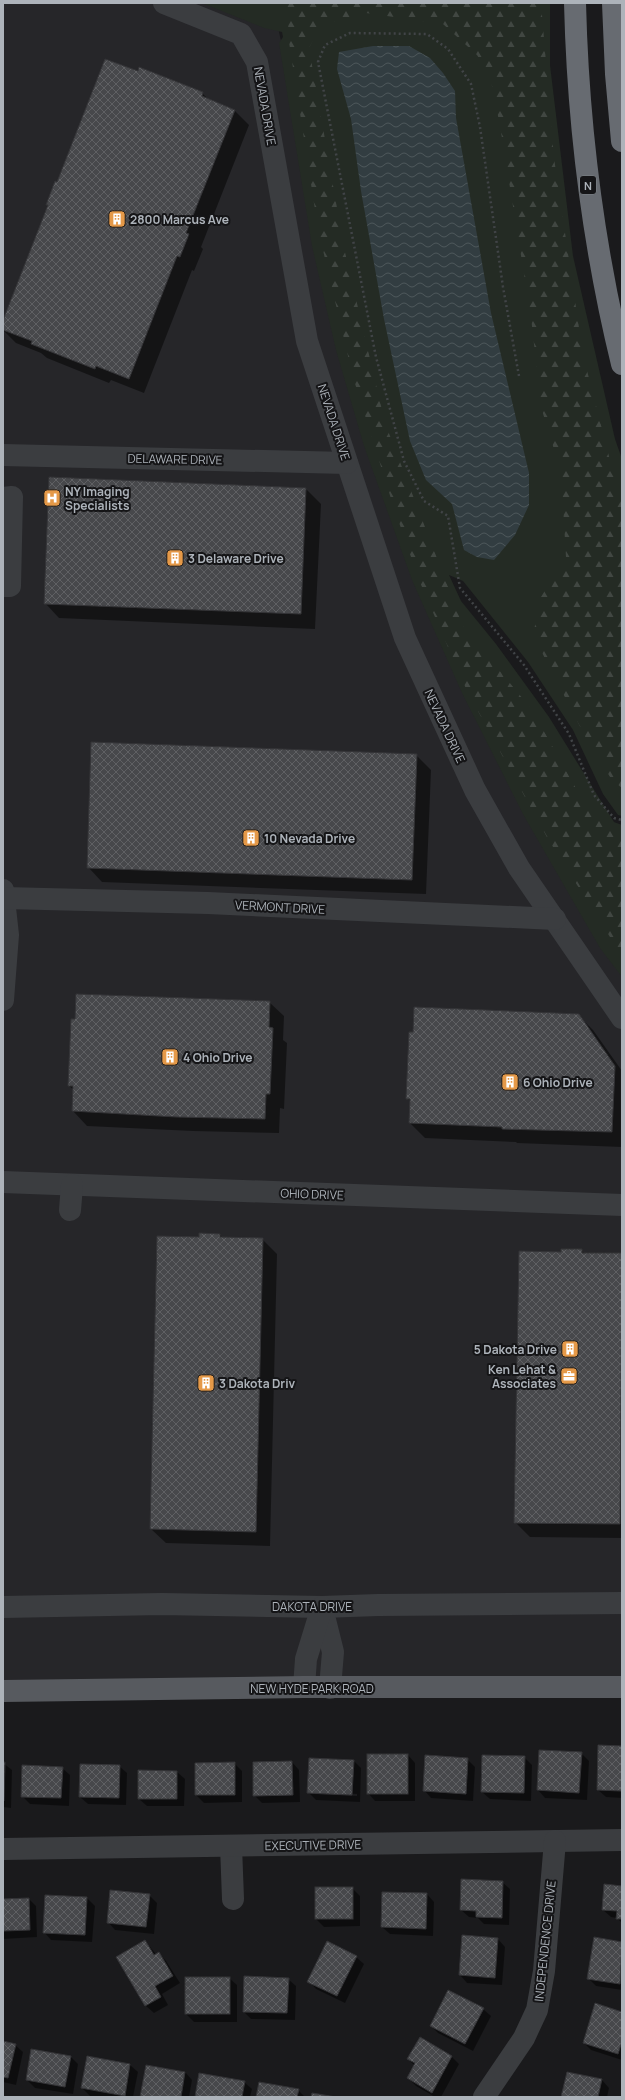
<svg xmlns="http://www.w3.org/2000/svg" width="625" height="2100" font-family="Manrope,sans-serif">
  <defs>
    <pattern id="forest-firs" width="22" height="20" patternUnits="userSpaceOnUse"><rect width="22" height="20" fill="#242b24"/><path d="M5 1l3.5 6h-7zM16 11l3.5 6h-7z" fill="#414742"/></pattern>
    <pattern id="water-waves" width="16" height="10" patternUnits="userSpaceOnUse"><rect width="16" height="10" fill="#323d41"/><path d="M0 5q4-4 8 0t8 0" fill="none" stroke="#4d575a"/></pattern>
    <pattern id="building-cross-hatch" width="8" height="8" patternUnits="userSpaceOnUse"><rect width="8" height="8" fill="#47484b"/><path d="M0 0l8 8M0 8l8-8" fill="none" stroke="#5f6063"/></pattern>
  </defs>
  <rect width="100%" height="100%" fill="#1a1a1c"/>
  <path fill="#262629" d="M3 3H275L274 10 365 411 436 563 622 888V1687L3 1691Z"/>
  <path fill="#242b24" d="M202 3H550V65L573 256 615 439 622 459V816L618 815 603 794 573 730 528 662 463 581 449 575 461 601 496 644 549 717 614 822 622 825V977L600 948 524 816 462 693 412 580 364 446 336 350 312 246 279 43 283 37 282 32 264 28Z"/>
  <path fill="url(#forest-firs)" d="M287 3H541L554 158 583 355 622 507V788L612 780 588 742 533 635 541 597 566 557 561 472 541 407 531 317 500 126 490 76 477 55 443 24 366 13 320 25 309 48 344 248 385 423 463 626 532 710 583 801 622 837V956L548 839 467 691 419 580 393 505 353 377 318 229 289 42Z"/>
  <path fill="url(#water-waves)" d="M373 46H409L430 58 443 73 455 91 456 118 491 313 529 473V505L515 535 494 560 477 557 464 550 452 504 426 480 410 441 384 319 361 191 351 119 337 69 339 52Z"/>
  <g fill="#0007" fill-rule="evenodd">
    <path d="M202 93 210 101 234 110 249 125 201 247 203 249 194 271 192 270 144 393 111 380 109 383 47 358 41 353 16 343 3 330V323L49 206 47 204 57 183Z"/>
    <path d="M306 489 321 504 315 629 59 618 45 603Z"/>
    <path d="M416 755 431 770 426 894 102 882 88 867Z"/>
    <path d="M269 1002 284 1016 283 1040 287 1043 284 1109 280 1108 279 1133 193 1131 87 1126 73 1111 74 1090 69 1086Z"/>
    <path d="M578 1015 593 1030 622 1071V1147L517 1143 516 1142 425 1138 410 1123 411 1102 407 1098Z"/>
    <path d="M220 1235 223 1238 262 1239 277 1254 270 1546 166 1543 151 1529 200 1238Z"/>
    <path d="M581 1250 585 1254H622V1538L530 1537 515 1522 562 1253Z"/>
    <path d="M622 1747V1798L606 1797 598 1790Z"/>
    <path d="M581 1753 589 1761 587 1800 545 1798 538 1790Z"/>
    <path d="M408 1755 415 1763V1801H375L368 1793Z"/>
    <path d="M524 1757 532 1765 531 1801 490 1799 482 1792Z"/>
    <path d="M467 1759 475 1767 473 1801 431 1798 424 1790Z"/>
    <path d="M354 1761 361 1768 360 1802 316 1800 308 1792ZM315 1792 357 1794V1796L315 1794Z"/>
    <path d="M292 1762 299 1770 300 1802 262 1803 254 1795Z"/>
    <path d="M3 1763 12 1770 11 1808 3 1807Z"/>
    <path d="M234 1763 242 1771V1802L204 1803 196 1795V1764Z"/>
    <path d="M119 1766 127 1773 126 1805 88 1804 80 1797Z"/>
    <path d="M62 1768 70 1775 69 1806 30 1804 22 1796Z"/>
    <path d="M177 1772 185 1779 184 1806H147L139 1799Z"/>
    <path d="M502 1882 510 1889 509 1925 484 1924 478 1918 469 1917 461 1910Z"/>
    <path d="M622 1887V1923L617 1918 611 1917 603 1910Z"/>
    <path d="M352 1888 360 1896V1926L324 1927 316 1919Z"/>
    <path d="M427 1894 434 1902 433 1936 390 1934 382 1927Z"/>
    <path d="M149 1895 157 1903 154 1934 115 1930 108 1922Z"/>
    <path d="M87 1898 95 1906 92 1942 51 1940 44 1932Z"/>
    <path d="M29 1899 36 1906 37 1937 3 1939V1900Z"/>
    <path d="M595 1938 622 1943V1990L596 1986 588 1978Z"/>
    <path d="M498 1939 505 1947 502 1985 467 1983 460 1975Z"/>
    <path d="M145 1941 156 1954 159 1953 166 1961 180 1983 162 1994 168 2005 154 2013 146 2006 118 1958Z"/>
    <path d="M356 1957 364 1964 345 2003 316 1989 309 1981Z"/>
    <path d="M186 1978H229L237 1985V2022H194L186 2014Z"/>
    <path d="M288 1979 296 1986 295 2020 251 2019 244 2012Z"/>
    <path d="M483 2009 491 2016 473 2051 438 2033 431 2026Z"/>
    <path d="M622 2013V2060L591 2050 584 2043Z"/>
    <path d="M420 2039 452 2057 459 2064 441 2097H435L416 2086 408 2078 415 2066 408 2059Z"/>
    <path d="M3 2042 15 2045 23 2052 16 2085 3 2082Z"/>
    <path d="M70 2056 78 2064 73 2094 35 2088 27 2080Z"/>
    <path d="M87 2057 130 2065 138 2072 133 2097 90 2096 82 2088Z"/>
    <path d="M185 2072 192 2080 189 2097H141Z"/>
    <path d="M602 2080 609 2088 607 2097H562Z"/>
    <path d="M244 2082 252 2089 250 2097H196Z"/>
    <path d="M298 2090 305 2097H257Z"/>
  </g>
  <g fill="url(#building-cross-hatch)" stroke="#343437">
    <path d="M105 59 138 71 139 67 203 92 202 96 235 110 186 233 189 234 180 257 177 256 129 379 96 366 95 369 31 344 32 341 3 330V320L48 205H46L55 181 57 182Z"/>
    <path d="M49 477 306 488 301 614 44 604Z"/>
    <path d="M91 742 417 754 412 880 87 868Z"/>
    <path d="M76 994 270 1001 269 1027 273 1028 270 1094H266L265 1119 177 1117 72 1111 73 1086H68L71 1019H75Z"/>
    <path d="M414 1007 579 1014 615 1066 612 1132 502 1129V1127L409 1123 410 1099H406L409 1032H413Z"/>
    <path d="M199 1233 220 1234V1237L263 1238 256 1532 150 1529 157 1236 199 1237Z"/>
    <path d="M561 1249H582V1253H622L620 1524 514 1523 519 1251 561 1252Z"/>
    <path d="M598 1745 622 1746V1791L597 1790Z"/>
    <path d="M539 1750 582 1752 579 1793 537 1790Z"/>
    <rect x="367" y="1754" width="41" height="40"/>
    <path d="M425 1755 468 1758 466 1794 423 1791Z"/>
    <path d="M482 1755 525 1756 524 1793 481 1792Z"/>
    <path d="M309 1758 354 1760 352 1795 307 1793Z"/>
    <path d="M292 1761 293 1795 253 1796V1762Z"/>
    <path d="M3 1762H5L4 1801 3 1800Z"/>
    <path d="M235 1762V1795H195V1763Z"/>
    <path d="M80 1764 120 1765 119 1798 79 1797Z"/>
    <path d="M22 1765 63 1767 61 1798 21 1797Z"/>
    <path d="M138 1770 177 1771V1799H138Z"/>
    <path d="M461 1879 503 1881 502 1918 476 1917V1911L460 1910Z"/>
    <path d="M604 1884 622 1886V1919H616L617 1911 602 1910Z"/>
    <rect x="315" y="1887" width="38" height="32"/>
    <path d="M110 1890 150 1894 146 1927 107 1923Z"/>
    <path d="M382 1892 427 1893 426 1929 381 1927Z"/>
    <path d="M45 1895 87 1897 85 1935 43 1933Z"/>
    <path d="M29 1898 30 1930 3 1931V1899Z"/>
    <path d="M462 1935 498 1938 495 1978 459 1975Z"/>
    <path d="M594 1937 622 1942 620 1984 587 1979Z"/>
    <path d="M145 1940 154 1955 159 1952 173 1976 155 1986 161 1997 145 2006 116 1957Z"/>
    <path d="M327 1941 357 1956 337 1996 307 1982Z"/>
    <path d="M244 1976 289 1978 287 2013 243 2012Z"/>
    <rect x="185" y="1977" width="45" height="37"/>
    <path d="M448 1990 484 2008 465 2044 430 2026Z"/>
    <path d="M595 2003 622 2012V2041L618 2054 583 2043Z"/>
    <path d="M420 2037 452 2056 432 2093 407 2078 415 2063 407 2059Z"/>
    <path d="M3 2041 16 2044 8 2078 3 2077Z"/>
    <path d="M31 2049 71 2056 65 2087 26 2080Z"/>
    <path d="M87 2056 130 2064 125 2096 81 2088Z"/>
    <path d="M146 2065 185 2072 181 2097H140Z"/>
    <path d="M567 2072 602 2079 598 2097H561Z"/>
    <path d="M199 2073 245 2081 242 2097H195Z"/>
    <path d="M259 2082 299 2089 297 2097H256Z"/>
    <path d="M312 2093 336 2097H311Z"/>
  </g>
  <g fill="none" stroke-linecap="round" stroke-linejoin="round">
    <path stroke="#414447" stroke-width="2.5" stroke-dasharray="2 3" stroke-linecap="butt" d="M519 376 503 287 480 127 471 84 448 49 427 34 350 33 325 45 318 62 376 357 404 461 424 501 448 516 460 588 524 665 569 734 594 795 614 818 622 820"/>
    <g stroke="#3b3d40" stroke-width="22">
      <path d="M164 3 241 34 257 62 307 341 405 638 475 790 519 868 622 1018"/>
      <path d="M3 455 347 463"/>
      <path d="M3 498 12 497 10 586H3"/>
      <path d="M3 890 8 935 3 1000"/>
      <path d="M4 898 208 903 555 919"/>
      <path d="M3 1182 622 1205"/>
      <path d="M70 1210 72 1185"/>
      <path d="M3 1607 162 1604 322 1607 378 1605 622 1603"/>
      <path d="M322 1608 333 1652 330 1688"/>
      <path d="M304 1687 306 1659 322 1607"/>
      <path d="M231 1846 233 1899"/>
      <path d="M3 1849 622 1840"/>
      <path d="M484 2097 524 2038 537 2010 544 1971 555 1841"/>
    </g>
    <path stroke="#575a5f" stroke-width="22" d="M3 1691 304 1687H622"/>
    <g stroke="#676b71" stroke-width="22">
      <path d="M575 3C578 125 593 245 622 364"/>
      <path d="M613 3 616 74 622 141"/>
    </g>
  </g>
  <defs>
    <symbol id="building-square" viewBox="-11 -11 22 22"><rect x="-9" y="-9" width="18" height="18" rx="4" fill="#e59948" stroke="#151517"/><path d="M-4-6H4V6H1V3H-1V6H-4ZM-2.5-4.3h1.7v1.8h-1.7ZM.8-4.3h1.7v1.8H.8ZM-2.5-1h1.7V.8h-1.7ZM.8-1h1.7V.8H.8Z" fill="#fff"/></symbol>
    <symbol id="hospital-square" viewBox="-11 -11 22 22"><rect x="-9" y="-9" width="18" height="18" rx="4" fill="#e59948" stroke="#151517"/><path d="M-5-5h3v3.5h4V-5h3V5h-3V1.5h-4V5h-3Z" fill="#fff"/></symbol>
    <symbol id="office-square" viewBox="-11 -11 22 22"><rect x="-9" y="-9" width="18" height="18" rx="4" fill="#e59948" stroke="#151517"/><path d="M-6-3h4V-5.5h4V-3h4V5H-6ZM-1-4.5V-3h2v-1.5ZM-6 0V1H6V0Z" fill="#fff"/></symbol>
  </defs>
  <g fill-rule="evenodd">
    <use href="#building-square" x="107" y="209" width="20" height="20"/>
    <use href="#hospital-square" x="42" y="488" width="20" height="20"/>
    <use href="#building-square" x="165" y="548" width="20" height="20"/>
    <use href="#building-square" x="241" y="828" width="20" height="20"/>
    <use href="#building-square" x="160" y="1047" width="20" height="20"/>
    <use href="#building-square" x="500" y="1072" width="20" height="20"/>
    <use href="#building-square" x="560" y="1339" width="20" height="20"/>
    <use href="#office-square" x="559" y="1366" width="20" height="20"/>
    <use href="#building-square" x="196" y="1373" width="20" height="20"/>
  </g>
  <g text-anchor="middle" dominant-baseline="central" stroke-width="4" stroke-linejoin="round" paint-order="stroke">
    <rect fill="#151517" stroke="#7f8489" stroke-width="1" x="580" y="176" width="16" height="18" rx="3"/>
    <g font-size="11" font-weight="bold" fill="#adb3ba">
      <text x="588" y="185">N</text>
    </g>
    <g font-size="12" fill="#adb3ba" stroke="#151517">
      <text transform="translate(265 106) rotate(80)">NEVADA DRIVE</text>
      <text transform="translate(334 422) rotate(72)">NEVADA DRIVE</text>
      <text transform="translate(175 459) rotate(1)">DELAWARE DRIVE</text>
      <text transform="translate(445 726) rotate(65)">NEVADA DRIVE</text>
      <text transform="translate(280 907) rotate(3)">VERMONT DRIVE</text>
      <text transform="translate(312 1194) rotate(2)">OHIO DRIVE</text>
      <text x="312" y="1606">DAKOTA DRIVE</text>
      <text x="312" y="1688">NEW HYDE PARK ROAD</text>
      <text transform="translate(313 1845) rotate(-1)">EXECUTIVE DRIVE</text>
      <text transform="translate(545 1941) rotate(-84)">INDEPENDENCE DRIVE</text>
    </g>
    <g font-size="12" font-weight="bold" fill="#adb3ba" stroke="#151517" text-anchor="start">
      <text x="130" y="219">2800 Marcus Ave</text>
      <text x="65" y="491">NY Imaging<tspan x="65" dy="14">Specialists</tspan></text>
      <text x="188" y="558">3 Delaware Drive</text>
      <text x="264" y="838">10 Nevada Drive</text>
      <text x="183" y="1057">4 Ohio Drive</text>
      <text x="523" y="1082">6 Ohio Drive</text>
      <text x="557" y="1349" text-anchor="end">5 Dakota Drive</text>
      <text x="556" y="1369" text-anchor="end">Ken Lehat &amp;<tspan x="556" dy="14">Associates</tspan></text>
      <text x="219" y="1383">3 Dakota Driv</text>
    </g>
  </g>
  <rect width="625" height="2100" fill="none" stroke="#adb3ba" stroke-width="8"/>
</svg>
